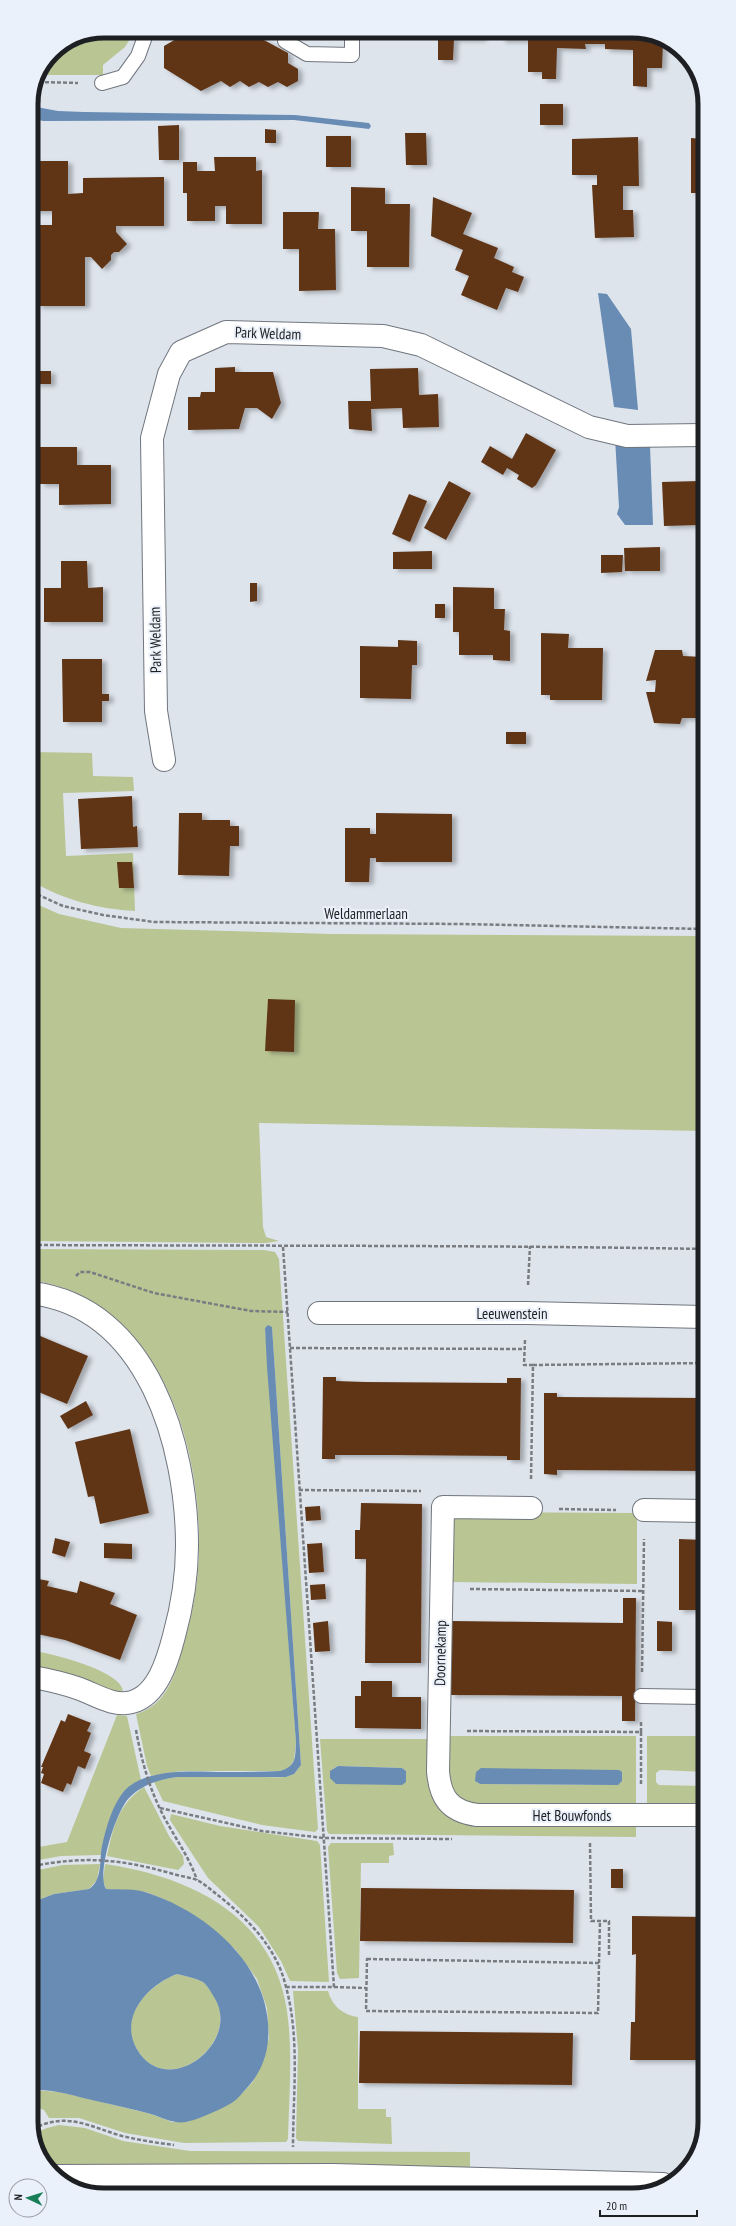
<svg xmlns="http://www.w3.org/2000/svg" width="736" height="2226" font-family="'PT Sans Narrow',sans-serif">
  <defs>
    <filter id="shadow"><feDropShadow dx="4.5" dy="2.5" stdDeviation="2" flood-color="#0004"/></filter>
  </defs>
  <rect width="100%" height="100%" fill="#dee4ec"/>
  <g fill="#b9c593" fill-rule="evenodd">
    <path d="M104 31H135L125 47 103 65V75H42L53 52 76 36Z"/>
    <path d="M32 752 92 753 93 776 133 777 134 791 63 793 66 856 133 853 135 911C99 909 63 900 32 881Z"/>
    <path d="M32 902 59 914 121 928 332 934 704 936V1131L259 1123 263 1227 266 1237 279 1241 266 1243 32 1241Z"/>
    <path d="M32 1249 264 1250 275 1252 279 1259 318 1829 315 1832 262 1825 163 1801 154 1782C194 1769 244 1779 286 1777L294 1774 301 1765 272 1327 265 1328 296 1742 294 1760 289 1768 280 1771H182L151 1776 147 1766 136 1714C168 1705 176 1672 184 1643 193 1612 199 1580 199 1548 201 1439 156 1298 32 1280Z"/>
    <path d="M450 1512 637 1513V1584L450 1582Z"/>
    <path d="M33 1651C52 1653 121 1671 123 1691 117 1693 109 1689 103 1687 80 1677 57 1670 33 1666Z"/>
    <path d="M117 1715 127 1716 141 1780 125 1791 102 1848 101 1855 61 1856 33 1861V1848L67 1842Z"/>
    <path d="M449 1736H636V1806L468 1804 455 1795 448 1780ZM475 1781 618 1785 480 1784Z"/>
    <path d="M647 1736H705V1772L660 1770 656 1773V1782L659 1785 705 1786V1807H647Z"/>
    <path d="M320 1739H428L441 1806 636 1823V1837L329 1834 327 1831ZM338 1766 402 1768 406 1771V1782L333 1769Z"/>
    <path d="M144 1787 169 1836 183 1856 184 1864 178 1870 107 1856C113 1828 118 1804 144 1787Z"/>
    <path d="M171 1814 220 1826 317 1841 320 1845 329 1982 290 1981 281 1961 259 1927 208 1878 170 1820Z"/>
    <path d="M331 1843H393L394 1855 389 1856V1863H361L359 1978 340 1979 337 1973 328 1847Z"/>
    <path d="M100 1864 97 1880 89 1889 54 1894 33 1902V1871L63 1865Z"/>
    <path d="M105 1864C191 1877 273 1915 287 2011 293 2052 289 2097 288 2139L286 2142 184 2143 125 2133 79 2118H49L44 2110 33 2106V2090L60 2092 151 2114 172 2122H187L234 2101 252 2083 258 2071 269 2038 267 2008 257 1979 235 1949 199 1919 161 1898 146 1892 106 1889 103 1881Z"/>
    <path d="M177 1974C185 1976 195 1978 203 1982 207 1985 211 1992 214 1996 242 2041 172 2097 140 2054 115 2020 145 1987 177 1974Z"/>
    <path d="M293 1991H328C332 2006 343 2015 358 2017V2109H386V2117H391L392 2144 298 2141 296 2138 298 2050Z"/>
    <path d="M59 2125 85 2128 123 2141 190 2151 470 2152V2167L48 2164 33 2141V2134L47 2128Z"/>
    <path d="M82 2188 427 2191V2193L99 2195Z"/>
  </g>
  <g fill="#688cb4" fill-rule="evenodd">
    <path d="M31 106 58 111 84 112 295 115 369 123 371 126 369 129 294 120 44 121 31 119Z"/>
    <path d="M598 293 607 294 631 329 638 410 614 407Z"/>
    <path d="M615 438 650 446 653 525H625L617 514 619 507Z"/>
    <path d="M268 1325 272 1327 301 1765 294 1774 286 1777H177C160 1779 141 1785 129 1798 116 1811 96 1874 106 1889 119 1890 136 1888 148 1893 205 1912 263 1960 268 2023 270 2048 264 2070 246 2089 242 2093 238 2099 233 2102 224 2108 197 2120 186 2122 174 2124 163 2118 151 2114 133 2109 114 2105 96 2101 75 2096 54 2089 33 2090V1902L54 1894 89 1889C103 1880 99 1860 102 1846 106 1828 112 1805 125 1790 148 1767 196 1772 225 1772 244 1772 262 1772 280 1771 297 1766 295 1757 296 1742L267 1367 265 1328ZM177 1974C185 1976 195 1978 203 1982 207 1985 211 1992 214 1997 242 2041 172 2097 140 2054 116 2021 145 1986 177 1974Z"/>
    <path d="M338 1766 402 1768 406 1771V1782L402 1785 336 1784 330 1778V1771Z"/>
    <path d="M481 1768 619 1770 622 1772V1781L618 1785 480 1784 475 1781 476 1772Z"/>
  </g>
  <g fill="#5f3519" filter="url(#shadow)">
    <path d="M190 31H233L241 36 249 32 288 53V63L298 69V81L287 87 278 82 268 87 259 82 249 87 240 81 230 87 221 81 201 91 164 68V46Z"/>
    <path d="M438 31H634V33H642L666 43H663L662 68H647V87L633 86V50L605 49V44H585L586 49 557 48 556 79H542V72H528V40H501V34L482 33V39H454L453 60H438Z"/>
    <rect x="540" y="104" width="23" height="21"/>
    <path d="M179 125V160H159L158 126Z"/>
    <path d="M265 129 276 130V143H265Z"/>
    <path d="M405 133H426L427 165H406Z"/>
    <rect x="326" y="136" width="25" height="31"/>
    <path d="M638 137 639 186H623V210H633L634 237 595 238 592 185H597V175H572V139Z"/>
    <path d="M691 138 703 139V193H691Z"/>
    <path d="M214 157H256V171L262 170V224H226V206H215V221H187V193H183V162H197V171H215Z"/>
    <path d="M31 161H68V194L83 193V178L164 177V226H116V232L127 244 119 252H114L111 255V260L102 269 91 257H85V306H37L36 225H52V211H31Z"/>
    <path d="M351 187 385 188V204H410L409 267H367V231H351Z"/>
    <path d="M433 197 472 213 463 234 498 248 494 258 514 267 512 272 524 277 518 292 506 288 497 310 461 295 469 276 455 270 463 250 431 236Z"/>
    <path d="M283 212H319L318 229H335L336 290 299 291V249H283Z"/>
    <path d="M235 367V372H273L281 403 272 419 257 408H245L239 429 188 430V397H200L201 392H215V368Z"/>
    <path d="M418 368 419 395 438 394 439 427 403 428 402 408 371 409 372 431 349 429 348 401H371L370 369Z"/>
    <rect x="35" y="371" width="16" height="13"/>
    <path d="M526 433 556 450 536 485 532 488 517 479 519 475 507 468 503 475 481 462 490 446 512 459Z"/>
    <path d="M40 447H77V465H111V504L59 505V484H40Z"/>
    <path d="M449 481 471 493 446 540 424 528Z"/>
    <path d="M699 481 700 499 697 504 698 525 664 526 662 482Z"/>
    <path d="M409 494 427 501 410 542 392 534Z"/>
    <path d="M660 547V571H625L624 548Z"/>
    <path d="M432 551V569H393V552Z"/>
    <path d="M601 555H623L622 572 601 573Z"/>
    <path d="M61 561H87L88 588 103 587V622H44V588H61Z"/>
    <path d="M250 583H257V601L250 602Z"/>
    <path d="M453 587 494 588V609H505L504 630 510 631V661L493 660V655H459V632H453Z"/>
    <rect x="435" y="604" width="10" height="14"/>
    <path d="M541 633 569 634 568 648H603L602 700H550V695H541Z"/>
    <path d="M398 640 417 641V665H412L411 699 360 698V646L398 647Z"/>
    <path d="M655 650H682L683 656 703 657V718H682L680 724 654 723 646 692H655L656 680 646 681Z"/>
    <path d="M62 659H102V694H109V701H102V722H63Z"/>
    <rect x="506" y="732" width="20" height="12"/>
    <path d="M132 796 133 827 137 826 138 847 81 849 78 799Z"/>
    <path d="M179 813H202V820H230V826H239V846H230L229 876 178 875Z"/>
    <path d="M376 813 452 814V862H376V858H370L369 882H345V828H370V834H376Z"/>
    <path d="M117 862H132L134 888H119Z"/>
    <path d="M268 999 295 1000 294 1052 265 1051Z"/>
    <path d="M33 1333 88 1356 67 1404 34 1390 38 1380 33 1377Z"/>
    <path d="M323 1377H336V1381L365 1382 507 1383V1378H521L520 1460H507V1456L392 1455H335V1459H322Z"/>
    <path d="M544 1393H557V1397L704 1398V1471L557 1470V1475L544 1474Z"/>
    <path d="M86 1401 93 1415 68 1429 60 1416Z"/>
    <path d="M130 1429 149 1513 100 1524 94 1496 88 1497 75 1442Z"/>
    <path d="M361 1503 422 1504 421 1663H365L366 1559H355V1530H360Z"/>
    <path d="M320 1506 321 1520 306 1521 305 1507Z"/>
    <path d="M55 1538 70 1542 65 1557 52 1553Z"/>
    <path d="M679 1539 704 1540V1610H679Z"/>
    <path d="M104 1543 132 1544V1559L104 1558Z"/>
    <path d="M322 1543 324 1572 309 1573 307 1544Z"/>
    <path d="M33 1578 49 1581 47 1586 77 1593 80 1581 115 1593 110 1604 137 1615 120 1660 65 1640 33 1633Z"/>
    <path d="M325 1584 326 1599 311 1600 310 1585Z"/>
    <path d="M623 1598H636L635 1721H622V1696L450 1695 451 1621 623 1623Z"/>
    <path d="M328 1621 330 1651 315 1652 313 1623Z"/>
    <path d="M657 1621 672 1622V1651H657Z"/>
    <path d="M361 1681H392V1697H421V1729L355 1728V1696H361Z"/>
    <path d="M68 1714 91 1723 87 1731 91 1733 84 1751 91 1754 85 1769 78 1766 71 1785 67 1783 63 1792 41 1783 44 1774 41 1773 43 1767H41L61 1720 65 1722Z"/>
    <rect x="611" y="1869" width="12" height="19"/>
    <path d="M361 1888 574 1890 573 1943 360 1941Z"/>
    <path d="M632 1916 705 1917V2060H630L631 2022H635L636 1954 632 1955Z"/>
    <path d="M360 2031 573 2033 572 2085 359 2083Z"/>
  </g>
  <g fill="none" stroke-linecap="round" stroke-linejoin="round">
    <defs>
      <g id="service">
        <path d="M285 41 307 54 352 55V31"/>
        <path d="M102 83 123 77 138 56 147 31"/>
        <path d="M641 1696 704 1697"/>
      </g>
      <g id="minor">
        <path d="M164 760 156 711 152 438 169 374 181 352 226 332 383 336 421 345 589 427 627 436 703 435"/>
        <path d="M32 1293C149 1308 187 1447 187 1546 187 1576 182 1607 174 1636 168 1659 158 1695 132 1702 114 1707 96 1695 80 1689 64 1683 49 1680 33 1677"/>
        <path d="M319 1313H527L704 1317"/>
        <path d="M531 1508 443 1507 438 1771C440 1797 449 1811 477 1815H705"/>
        <path d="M644 1510 704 1511"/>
        <path d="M55 2176 334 2175 663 2184"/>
      </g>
    </defs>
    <use href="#service" stroke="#71767e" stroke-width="16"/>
    <use href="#minor" stroke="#71767e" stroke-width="24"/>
    <g stroke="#797d82" stroke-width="2.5" stroke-dasharray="4 2" stroke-linecap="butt">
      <path d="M39 82 78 83"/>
      <path d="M32 892 63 906 103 915 154 922 462 924 704 929"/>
      <path d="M32 1245C256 1246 480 1245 704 1249"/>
      <path d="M283 1247 334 1987H287"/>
      <path d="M76 1276 80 1272H90L154 1293 251 1311 288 1312"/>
      <path d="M528 1285 530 1246"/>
      <path d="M525 1340 524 1365H533L531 1479"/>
      <path d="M290 1348 525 1349"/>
      <path d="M533 1365 704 1363"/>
      <path d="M299 1490 421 1491"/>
      <path d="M559 1509 616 1510"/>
      <path d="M470 1589 643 1591"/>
      <path d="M642 1672 644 1539"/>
      <path d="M136 1730C141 1758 148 1784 160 1809 172 1834 188 1854 197 1880"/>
      <path d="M467 1731 641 1732V1721"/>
      <path d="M641 1732V1786"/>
      <path d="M160 1808 262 1831 324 1838 452 1839"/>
      <path d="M590 1843 591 1921H609V1957"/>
      <path d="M33 1866C85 1856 120 1859 170 1873 179 1876 189 1877 197 1880 205 1884 212 1891 219 1896 249 1920 277 1948 286 1987 300 2038 293 2094 293 2147"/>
      <path d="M367 1959 599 1963 598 2013 366 2011Z"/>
      <path d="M599 1963 600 1921"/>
      <path d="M334 1987 366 1988"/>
      <path d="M33 2129C67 2111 90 2127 122 2136 139 2140 157 2143 174 2145"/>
    </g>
    <use href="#service" stroke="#fff" stroke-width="14"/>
    <use href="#minor" stroke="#fff" stroke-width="22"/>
  </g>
  <g text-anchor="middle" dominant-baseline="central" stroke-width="4" stroke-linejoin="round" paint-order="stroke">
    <g font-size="15" fill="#1d1f22" stroke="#ebf1fa">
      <text transform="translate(268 333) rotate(2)">Park Weldam</text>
      <text transform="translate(155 640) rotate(-91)">Park Weldam</text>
      <text x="366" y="913">Weldammerlaan</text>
      <text x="512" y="1313">Leeuwenstein</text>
      <text transform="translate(440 1653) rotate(-89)">Doornekamp</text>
      <text x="572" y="1815">Het Bouwfonds</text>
    </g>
  </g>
  <path d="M0 0H736V2226H0ZM104 38H632A66 66 0 0 1 698 104V2122A66 66 0 0 1 632 2188H104A66 66 0 0 1 38 2122V104A66 66 0 0 1 104 38Z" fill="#ebf1fa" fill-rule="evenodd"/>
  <path fill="none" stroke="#1d1f22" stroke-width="5" d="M104 38H632A66 66 0 0 1 698 104V2122A66 66 0 0 1 632 2188H104A66 66 0 0 1 38 2122V104A66 66 0 0 1 104 38Z"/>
  <g transform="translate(28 2198) rotate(274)"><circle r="19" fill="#ebf1fa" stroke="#999da4"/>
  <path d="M0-3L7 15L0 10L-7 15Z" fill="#187e58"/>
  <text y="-6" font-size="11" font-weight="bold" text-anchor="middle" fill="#1d1f22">N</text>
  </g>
  <path d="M600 2210v6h97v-6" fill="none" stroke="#1d1f22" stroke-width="2"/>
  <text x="606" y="2210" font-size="12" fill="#1d1f22" stroke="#ebf1fa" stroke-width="3" paint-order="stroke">20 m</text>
</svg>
